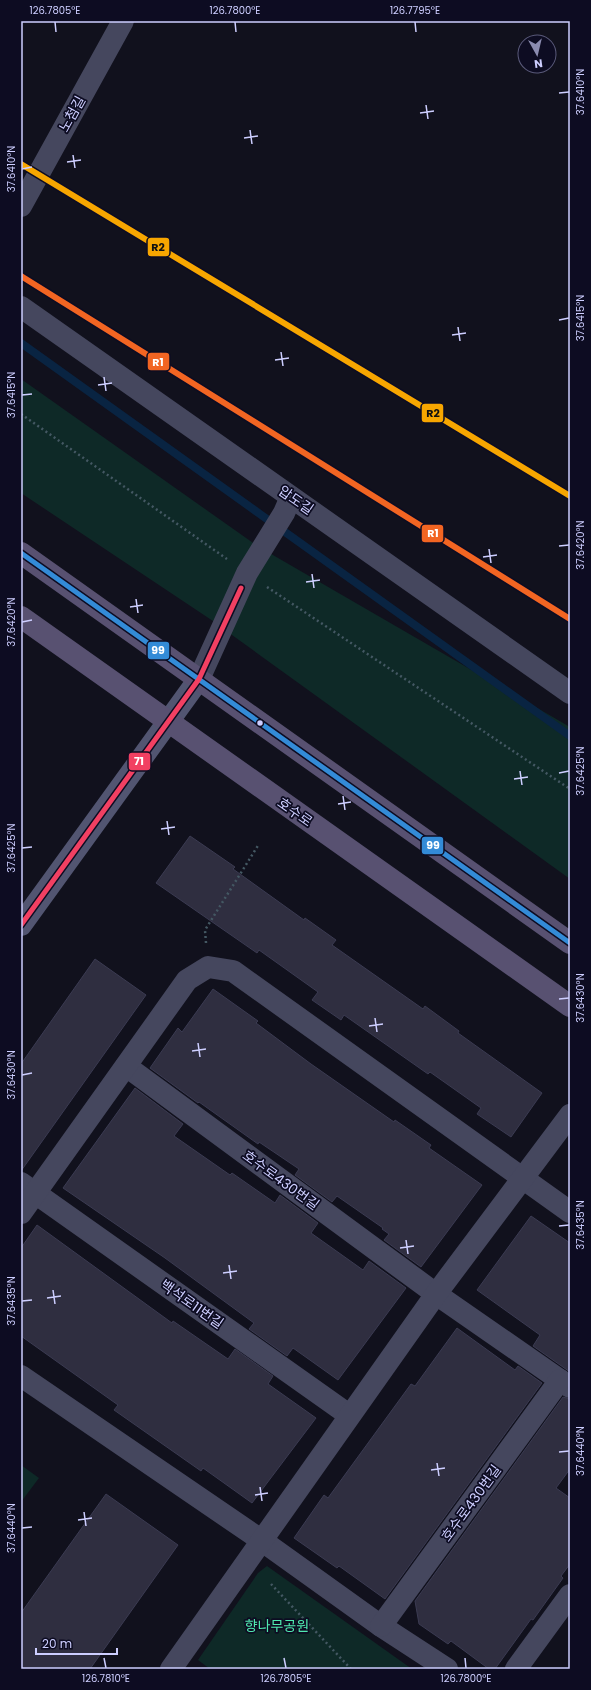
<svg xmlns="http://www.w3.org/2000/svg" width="591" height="1690" font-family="Poppins,'Noto Sans KR',sans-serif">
  <rect width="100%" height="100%" fill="#11111d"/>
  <g fill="#0e2927">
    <path d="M21 379 256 545 216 623 21 493Z"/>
    <path d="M266 551 570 727V879L225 630Z"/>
    <path d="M21 1465 39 1478 21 1502Z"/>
    <path d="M267 1566 412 1669H210L198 1660 258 1573Z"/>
  </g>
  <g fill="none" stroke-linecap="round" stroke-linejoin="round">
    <path stroke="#092442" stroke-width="8" d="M21 343 570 736"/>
  </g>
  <g fill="#2f2e40" stroke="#3b3b52">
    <path d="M190 836 235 867 233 869 304 920 305 918 336 940 332 945 423 1009 425 1006 459 1031 458 1033 542 1093 511 1137 477 1114 481 1108 430 1072 428 1074 344 1015 341 1020 312 1000 318 992 259 950 257 953 156 883Z"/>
    <path d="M95 959 146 995 21 1171V1064Z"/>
    <path d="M213 989 258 1021 256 1023 311 1064 394 1122 395 1120 431 1145 429 1148 482 1185 421 1267 384 1240 389 1234 382 1229 383 1228 337 1196 332 1202 295 1175 299 1169 259 1142 258 1144 199 1102 198 1103 150 1068 178 1028 182 1032Z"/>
    <path d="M135 1088 183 1124 174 1136 230 1175 232 1173 275 1203 280 1195 318 1223 311 1233 363 1270 369 1261 406 1288 338 1380 293 1348 287 1356 249 1329 254 1323 165 1258 63 1188Z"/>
    <path d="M531 1216 570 1243V1372L533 1346 540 1335 477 1290Z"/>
    <path d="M37 1225 172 1323 173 1321 228 1359 235 1349 273 1376 268 1384 316 1418 252 1503 203 1468 201 1471 114 1410 118 1405 21 1336V1248Z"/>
    <path d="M457 1328 515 1370 518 1366 542 1383 385 1599 339 1566 337 1568 294 1538 324 1495 328 1498 411 1384 415 1386Z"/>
    <path d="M563 1397 570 1399V1469L556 1488 570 1498V1564L561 1576 563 1578 533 1620 531 1619 495 1669H489L451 1641 448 1644 419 1624 415 1601Z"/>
    <path d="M106 1494 178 1545 90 1669H21V1613Z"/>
  </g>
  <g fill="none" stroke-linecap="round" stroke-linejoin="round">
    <g stroke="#445863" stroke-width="2.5" stroke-dasharray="2 3" stroke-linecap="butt">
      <path d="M21 414 227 559"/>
      <path d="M267 587 570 789"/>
      <path d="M206 943 205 930 259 844"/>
      <path d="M271 1584 351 1669"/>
    </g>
    <g stroke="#45475e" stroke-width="22">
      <path d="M21 206 123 21"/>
      <path d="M21 307 570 693"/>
      <path d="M199 679 247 573 284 513 291 497"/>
      <path d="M126 1066 436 1294 570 1387"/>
      <path d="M21 1183 349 1415"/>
      <path d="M21 1213 187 980 208 967 233 971 570 1212"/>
      <path d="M21 1376 261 1540 381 1626 447 1669"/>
      <path d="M381 1626 560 1380"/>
      <path d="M171 1669 436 1294 570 1115"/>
      <path d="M516 1669 570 1595"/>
    </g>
    <path stroke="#525571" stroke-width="22" d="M21 925 199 679"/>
    <g stroke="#585171" stroke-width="22">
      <path d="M21 553 570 943"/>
      <path d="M21 617 570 1006"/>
    </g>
    <defs>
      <path id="bus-1" d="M21 553 570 943"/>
      <path id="bus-2" d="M21 925 199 679 241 588"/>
    </defs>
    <use href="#bus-1" stroke="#0d0c22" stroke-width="8"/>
    <use href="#bus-2" stroke="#0d0c22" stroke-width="8"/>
    <use href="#bus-1" stroke="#338bd7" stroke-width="5"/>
    <use href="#bus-2" stroke="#f24062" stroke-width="5"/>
    <defs>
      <path id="rail-1" d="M21 276 570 619"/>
      <path id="rail-2" d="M21 164 570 496"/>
    </defs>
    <use href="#rail-1" stroke="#0d0c22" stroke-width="9"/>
    <use href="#rail-2" stroke="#0d0c22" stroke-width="9"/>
    <use href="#rail-1" stroke="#f26522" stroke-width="6"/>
    <use href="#rail-2" stroke="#f7a600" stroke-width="6"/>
  </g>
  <path fill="none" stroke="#cdceff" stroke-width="1.5" d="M55 22 56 32M235 22 236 32M415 22 416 32M559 93 569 92M426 105 428 119M420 113 434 111M250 130 252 144M244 138 258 136M73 155 75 168M67 162 81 160M22 169 32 167M559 320 569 318M458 327 460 341M452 335 466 333M281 352 283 366M275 360 289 358M104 377 106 391M98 385 112 383M22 395 32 394M559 546 569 545M489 549 491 563M483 557 497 555M312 574 314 588M306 582 320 580M136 599 138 613M130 607 143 605M22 622 32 620M520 771 522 785M559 773 569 771M514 779 528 777M343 796 345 810M338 804 351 802M167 821 169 835M161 829 175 827M22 848 32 847M559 999 569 998M375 1018 377 1032M369 1026 383 1024M198 1043 200 1057M192 1051 206 1049M22 1075 32 1073M559 1226 569 1225M406 1240 408 1254M400 1248 414 1246M229 1265 231 1279M223 1273 237 1271M53 1290 55 1304M47 1298 61 1296M22 1301 32 1300M559 1452 569 1451M437 1463 439 1476M431 1470 445 1468M260 1487 262 1501M255 1495 268 1493M84 1512 86 1526M78 1520 92 1518M22 1528 32 1527M104 1658 106 1668M284 1658 286 1668M465 1658 466 1668"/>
  <circle fill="#cdceff" stroke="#0d0c22" stroke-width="1.5" cx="260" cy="723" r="3.5"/>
  <g text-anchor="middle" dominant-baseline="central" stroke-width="3.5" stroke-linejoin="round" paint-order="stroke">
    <g font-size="14" fill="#cdceff" stroke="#0d0c22">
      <text transform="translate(72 114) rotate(-61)">노첨길</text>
      <text transform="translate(296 500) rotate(35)">압도길</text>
      <text transform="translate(295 812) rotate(35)">호수로</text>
      <text transform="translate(281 1180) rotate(36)">호수로430번길</text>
      <text transform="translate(192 1304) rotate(35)">백석로11번길</text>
      <text transform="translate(471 1503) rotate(-54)">호수로430번길</text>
    </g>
    <g font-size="14" fill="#50e8af" stroke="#0d0c22">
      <text x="277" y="1626">향나무공원</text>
    </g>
  </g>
  <g stroke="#0d0c22" stroke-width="1.5">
    <rect x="147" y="237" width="23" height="20" rx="4" fill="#f7a600"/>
    <rect x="147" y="352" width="23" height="19" rx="4" fill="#f26522"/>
    <rect x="421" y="403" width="23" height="20" rx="4" fill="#f7a600"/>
    <rect x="421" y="524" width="23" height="19" rx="4" fill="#f26522"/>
    <rect x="147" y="641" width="23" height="19" rx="4" fill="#338bd7"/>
    <rect x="128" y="752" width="23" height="19" rx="4" fill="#f24062"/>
    <rect x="421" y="836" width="23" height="19" rx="4" fill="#338bd7"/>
  </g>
  <g font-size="11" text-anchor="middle" font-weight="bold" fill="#fff">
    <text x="158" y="366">R1</text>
    <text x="433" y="537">R1</text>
    <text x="158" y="654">99</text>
    <text x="139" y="765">71</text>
    <text x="433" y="849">99</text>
  </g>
  <g font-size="11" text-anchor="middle" font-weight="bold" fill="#111">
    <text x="158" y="251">R2</text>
    <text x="433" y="417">R2</text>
  </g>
  <rect width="591" height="1690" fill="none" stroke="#0d0c22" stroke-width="44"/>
  <g transform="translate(537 54) rotate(172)"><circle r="19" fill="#0d0c22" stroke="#5a5a7a"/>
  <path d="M0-3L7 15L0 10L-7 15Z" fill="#8b8cb0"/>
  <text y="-6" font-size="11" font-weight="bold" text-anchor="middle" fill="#cdceff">N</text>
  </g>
  <path d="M36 1648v6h81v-6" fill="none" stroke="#cdceff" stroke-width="2"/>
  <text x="42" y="1648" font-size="12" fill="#cdceff" stroke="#0d0c22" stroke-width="3" paint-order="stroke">20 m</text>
  <rect x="22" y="22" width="547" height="1646" fill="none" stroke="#cdceff" stroke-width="1.5"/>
  <g font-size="10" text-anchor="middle" fill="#cdceff">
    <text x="55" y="14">126.7805°E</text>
    <text x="235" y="14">126.7800°E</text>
    <text x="415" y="14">126.7795°E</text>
    <text transform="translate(580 92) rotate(-90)" y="4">37.6410°N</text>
    <text transform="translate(11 169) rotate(-90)" y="4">37.6410°N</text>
    <text transform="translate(580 318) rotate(-90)" y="4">37.6415°N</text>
    <text transform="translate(11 395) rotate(-90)" y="4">37.6415°N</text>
    <text transform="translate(580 545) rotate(-90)" y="4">37.6420°N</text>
    <text transform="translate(11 622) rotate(-90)" y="4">37.6420°N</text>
    <text transform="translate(580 771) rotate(-90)" y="4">37.6425°N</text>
    <text transform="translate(11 848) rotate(-90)" y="4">37.6425°N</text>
    <text transform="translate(580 998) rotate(-90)" y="4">37.6430°N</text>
    <text transform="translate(11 1075) rotate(-90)" y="4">37.6430°N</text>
    <text transform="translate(580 1225) rotate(-90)" y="4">37.6435°N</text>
    <text transform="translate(11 1301) rotate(-90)" y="4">37.6435°N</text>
    <text transform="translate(580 1451) rotate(-90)" y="4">37.6440°N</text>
    <text transform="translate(11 1528) rotate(-90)" y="4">37.6440°N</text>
    <text x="106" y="1682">126.7810°E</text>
    <text x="286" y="1682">126.7805°E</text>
    <text x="466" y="1682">126.7800°E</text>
  </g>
</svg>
